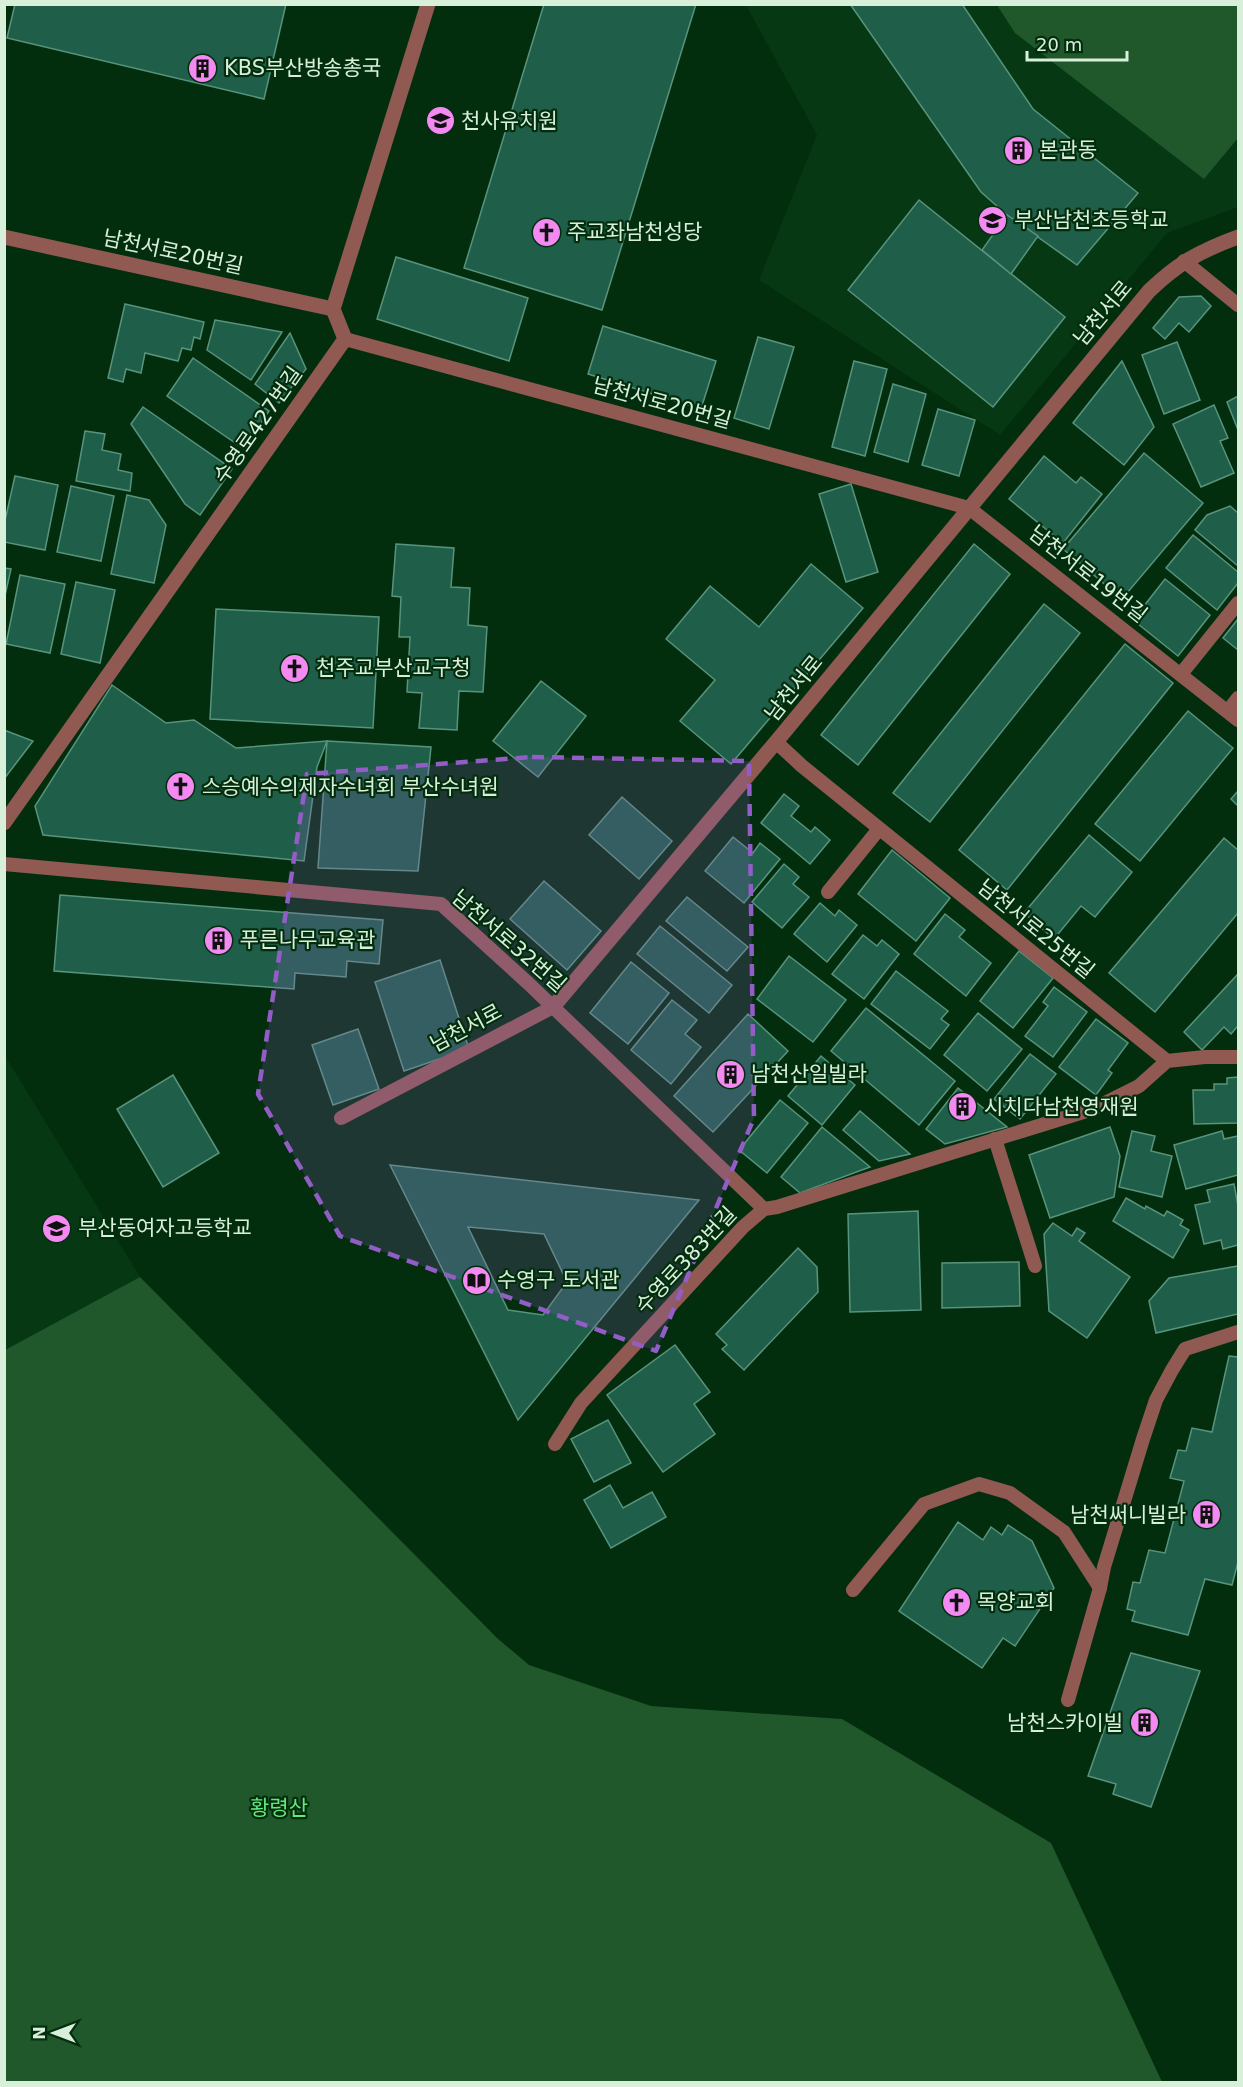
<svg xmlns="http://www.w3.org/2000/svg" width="1243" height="2087" font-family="'DejaVu Sans','Noto Sans KR',sans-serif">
  <rect width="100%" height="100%" fill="#032e0e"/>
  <g fill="#053813">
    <path d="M746 5H1238V207L1167 233 1000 435 759 280 817 135Z"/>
    <path d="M4 1054 140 1277 5 1350H4Z"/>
  </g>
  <g fill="#20582b">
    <path d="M997 5H1238V138L1204 179 1015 33Z"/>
    <path d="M140 1277 497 1638 529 1665 651 1706 842 1719 1051 1843 1162 2082H5V1350Z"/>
  </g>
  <g fill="#1f5e49" stroke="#58947d" stroke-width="1.5" fill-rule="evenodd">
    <path d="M15 4H286L264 99 7 38Z"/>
    <path d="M544 4H696L602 310 464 268Z"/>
    <path d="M850 4H962L1033 109 1138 193 1077 265 1007 215 981 192Z"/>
    <path d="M919 200 1065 317 993 407 848 290Z"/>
    <path d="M1007 215 1038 236 1011 274 982 250Z"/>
    <path d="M396 257 528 298 509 361 377 319Z"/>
    <path d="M1201 296 1211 306 1189 332 1179 323 1165 339 1153 328 1179 297Z"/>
    <path d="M125 304 204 322 200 339 194 337 191 350 182 348 178 361 145 353 141 373 126 369 123 382 108 378Z"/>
    <path d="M215 320 282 332 251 380 207 350Z"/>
    <path d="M603 326 716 361 701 409 588 374Z"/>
    <path d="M290 333 306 369 279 403 255 384Z"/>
    <path d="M758 337 794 347 769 429 734 418Z"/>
    <path d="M1177 342 1200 400 1164 414 1142 355Z"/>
    <path d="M193 358 269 411 244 449 167 396Z"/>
    <path d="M854 361 887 369 865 456 832 447Z"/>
    <path d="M1122 361 1154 427 1124 465 1073 423Z"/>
    <path d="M893 384 926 394 908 462 874 452Z"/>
    <path d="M1238 396V430L1227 402Z"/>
    <path d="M1214 405 1228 438 1220 441 1234 473 1201 487 1173 424Z"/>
    <path d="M143 407 232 469 200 515 185 504 131 424Z"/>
    <path d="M938 409 975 420 959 476 922 465Z"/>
    <path d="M85 431 105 434 102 450 121 454 118 470 132 473 130 491 76 481Z"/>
    <path d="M1144 453 1203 503 1122 599 1063 549Z"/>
    <path d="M1044 456 1076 483 1081 477 1102 494 1063 543 1009 499Z"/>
    <path d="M15 476 58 485 45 550 4 542V525Z"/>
    <path d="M851 484 878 572 846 582 819 494Z"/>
    <path d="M71 486 114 496 101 561 57 552Z"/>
    <path d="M127 495 149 500 166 525 154 583 111 574Z"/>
    <path d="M1230 506 1238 513V566L1195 530 1207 515Z"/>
    <path d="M1193 535 1238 572V583L1217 610 1166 568Z"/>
    <path d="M396 544 454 548 451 587 470 588 468 625 487 627 483 692 459 691 457 730 419 728 422 693 407 692 410 637H399L401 597 392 596Z"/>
    <path d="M974 544 1010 574 858 765 821 735Z"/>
    <path d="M811 564 863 608 731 764 680 721 715 680 666 639 710 586 759 627Z"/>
    <path d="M4 568 11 569 4 600Z"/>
    <path d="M20 575 65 584 50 653 6 644Z"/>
    <path d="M1165 579 1210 615 1178 656 1133 620Z"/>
    <path d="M76 582 115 590 100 663 61 654Z"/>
    <path d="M1044 604 1080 633 930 822 893 793Z"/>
    <path d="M216 609 379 617 373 728 210 719Z"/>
    <path d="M1238 619V650L1223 638Z"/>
    <path d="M1125 644 1173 683 1007 890 959 850Z"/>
    <path d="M541 681 586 716 538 777 493 741Z"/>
    <path d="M112 685 166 723 194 720 236 748 327 741 317 767 304 861 43 835 35 806Z"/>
    <path d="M1188 711 1233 748 1140 861 1095 824Z"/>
    <path d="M4 730 33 741 4 779Z"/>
    <path d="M327 741 431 747 418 871 318 868Z"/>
    <path d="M1238 791V806L1231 799Z"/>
    <path d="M784 794 799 806 791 816 811 832 815 827 830 840 810 864 761 823Z"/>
    <path d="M622 797 672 841 639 879 589 835Z"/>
    <path d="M1089 835 1132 872 1095 917 1081 906 1054 939 1024 913Z"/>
    <path d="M733 837 753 853 760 843 780 859 744 903 705 871Z"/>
    <path d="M1224 838 1238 850V913L1155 1012 1109 973Z"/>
    <path d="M892 850 950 898 916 941 858 894Z"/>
    <path d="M784 864 799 877 793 884 809 897 782 928 752 902Z"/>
    <path d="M544 881 601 931 567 970 510 919Z"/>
    <path d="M60 895 383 920 379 964 347 961 346 977 295 973 294 989 54 971Z"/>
    <path d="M687 897 748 947 727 971 666 921Z"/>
    <path d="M820 903 835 916 839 910 857 925 827 962 794 934Z"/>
    <path d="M945 914 965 930 959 937 991 963 966 996 914 954Z"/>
    <path d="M660 926 732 985 709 1013 637 954Z"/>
    <path d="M863 935 877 946 882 940 899 954 864 999 832 974Z"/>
    <path d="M1019 951 1053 978 1013 1028 980 1001Z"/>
    <path d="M789 956 846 1000 813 1042 757 999Z"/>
    <path d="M440 960 469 1049 404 1071 375 982Z"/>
    <path d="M631 962 669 993 628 1044 590 1013Z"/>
    <path d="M896 971 948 1011 941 1019 949 1025 930 1049 871 1004Z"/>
    <path d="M1238 974V1028L1237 1027 1231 1034 1224 1027 1202 1050 1184 1032Z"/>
    <path d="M1054 987 1087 1012 1053 1057 1025 1036 1048 1006 1043 1002Z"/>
    <path d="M672 1000 697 1020 685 1034 701 1047 671 1084 631 1050Z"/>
    <path d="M866 1008 955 1081 919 1125 831 1051Z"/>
    <path d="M978 1013 1022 1049 987 1091 944 1055Z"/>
    <path d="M748 1014 788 1051 713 1132 674 1096Z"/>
    <path d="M1096 1019 1128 1043 1108 1070 1112 1073 1096 1095 1059 1067Z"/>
    <path d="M358 1029 379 1089 333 1105 312 1045Z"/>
    <path d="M1030 1054 1056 1074 1020 1119 994 1099Z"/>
    <path d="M821 1056 855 1085 822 1125 788 1096Z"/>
    <path d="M173 1075 219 1153 163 1187 117 1109Z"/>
    <path d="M1238 1077V1123L1194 1124 1193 1090H1214V1084H1227V1078Z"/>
    <path d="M958 1088 1007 1127 945 1144 926 1129Z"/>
    <path d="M780 1100 808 1123 767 1173 739 1150Z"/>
    <path d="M860 1111 910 1154 879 1161 843 1130Z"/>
    <path d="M822 1127 870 1167 800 1193 781 1177Z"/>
    <path d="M1110 1127 1120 1156 1114 1197 1050 1218 1029 1155Z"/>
    <path d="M1132 1131 1155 1136 1151 1151 1172 1156 1162 1197 1119 1187Z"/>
    <path d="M1222 1131 1224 1139 1238 1136V1175L1186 1189 1174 1145Z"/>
    <path d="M390 1165 699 1200 518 1420ZM468 1227 544 1234 567 1282 543 1315 508 1310Z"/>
    <path d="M1234 1184 1238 1206V1245L1223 1249 1221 1240 1204 1244 1195 1205 1210 1202 1207 1190Z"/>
    <path d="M1126 1198 1145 1209 1146 1206 1164 1216 1167 1211 1183 1220 1180 1225 1189 1230 1173 1258 1113 1221Z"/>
    <path d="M918 1211 921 1310 850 1312 848 1214Z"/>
    <path d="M1053 1223 1072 1236 1077 1228 1085 1233 1079 1241 1130 1277 1087 1338 1049 1311 1044 1234Z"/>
    <path d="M798 1248 817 1267 818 1292 744 1370 722 1349 727 1345 716 1334Z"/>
    <path d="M1019 1262 1020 1306 942 1308V1263Z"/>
    <path d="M1238 1266V1314L1156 1333 1149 1301 1169 1278Z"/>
    <path d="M675 1345 710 1392 694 1404 715 1434 663 1472 607 1395Z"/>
    <path d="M1229 1356 1238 1357V1562L1232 1585 1205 1579 1188 1635 1132 1621 1135 1611 1127 1609 1133 1582 1140 1583 1149 1550 1165 1553 1184 1481 1170 1478 1178 1450 1186 1451 1192 1428 1212 1432Z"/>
    <path d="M608 1420 631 1463 594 1482 571 1439Z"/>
    <path d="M610 1485 623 1508 652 1492 666 1517 611 1548 584 1500Z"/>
    <path d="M958 1522 983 1540 991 1527 1002 1535 1008 1525 1032 1541 1054 1588 1015 1646 1003 1638 982 1668 899 1611Z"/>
    <path d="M1131 1653 1200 1671 1151 1807 1113 1794 1116 1784 1088 1776Z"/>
  </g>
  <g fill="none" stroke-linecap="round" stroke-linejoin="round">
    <g stroke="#905a53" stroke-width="14">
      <path d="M1184 261 1238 305"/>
      <path d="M345 339 969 508 1238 720"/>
      <path d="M1181 674 1238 603"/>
      <path d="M1228 711 1238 698"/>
      <path d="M776 742 802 766 1167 1061"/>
      <path d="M4 864 441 904 528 983 764 1209"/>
      <path d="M828 892 879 829"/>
      <path d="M341 1118 553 1007"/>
      <path d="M995 1139 1035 1266"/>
      <path d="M555 1444 581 1403 743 1227 764 1209 777 1207 1093 1109 1139 1086 1167 1061 1205 1057H1238"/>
      <path d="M853 1590 924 1504 979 1484 1010 1493 1064 1532 1100 1588"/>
      <path d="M1068 1700 1100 1588 1104 1567 1143 1439 1156 1400 1172 1370 1185 1349 1238 1332"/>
    </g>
    <g stroke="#905a53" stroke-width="15">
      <path d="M4 237 333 309"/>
      <path d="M4 823 345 339 333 309 428 4"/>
      <path d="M553 1007 776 742 1149 291C1178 263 1200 251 1238 237"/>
    </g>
  </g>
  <path fill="#925dc6" fill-opacity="0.2" stroke="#925dc6" stroke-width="4.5" stroke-dasharray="12 8" stroke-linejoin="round" d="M532 757 749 761 754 1118 656 1351 340 1236 258 1094 307 774Z"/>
  <defs>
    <symbol id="building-disc" viewBox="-11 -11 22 22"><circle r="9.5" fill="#f38af2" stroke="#032e0e"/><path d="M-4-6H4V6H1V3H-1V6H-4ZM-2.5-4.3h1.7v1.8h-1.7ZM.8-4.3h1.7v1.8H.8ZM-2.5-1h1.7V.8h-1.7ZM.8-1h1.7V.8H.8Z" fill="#111"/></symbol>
    <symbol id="school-disc" viewBox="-11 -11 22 22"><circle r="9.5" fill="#f38af2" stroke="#032e0e"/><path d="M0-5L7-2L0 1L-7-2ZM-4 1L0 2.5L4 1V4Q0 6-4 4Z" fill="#111"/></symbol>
    <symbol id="church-disc" viewBox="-11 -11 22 22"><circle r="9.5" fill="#f38af2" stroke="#032e0e"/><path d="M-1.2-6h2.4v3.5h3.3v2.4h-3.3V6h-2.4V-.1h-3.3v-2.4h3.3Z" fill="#111"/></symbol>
    <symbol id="library-disc" viewBox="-11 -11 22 22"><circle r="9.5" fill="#f38af2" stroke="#032e0e"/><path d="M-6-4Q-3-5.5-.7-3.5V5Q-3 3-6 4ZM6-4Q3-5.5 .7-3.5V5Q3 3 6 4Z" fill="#111"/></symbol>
  </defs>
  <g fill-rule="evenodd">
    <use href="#building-disc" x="186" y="52" width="33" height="33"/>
    <use href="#school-disc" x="424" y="104" width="33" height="33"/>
    <use href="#building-disc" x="1002" y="134" width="33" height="33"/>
    <use href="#school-disc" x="976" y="204" width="33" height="33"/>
    <use href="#church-disc" x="530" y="216" width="33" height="33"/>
    <use href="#church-disc" x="278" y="652" width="33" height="33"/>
    <use href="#church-disc" x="164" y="770" width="33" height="33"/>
    <use href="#building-disc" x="202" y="924" width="33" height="33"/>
    <use href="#building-disc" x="714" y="1058" width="33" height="33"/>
    <use href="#building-disc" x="946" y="1090" width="33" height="33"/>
    <use href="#school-disc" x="40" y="1212" width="33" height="33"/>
    <use href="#library-disc" x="460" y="1264" width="33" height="33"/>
    <use href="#building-disc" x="1190" y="1498" width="33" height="33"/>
    <use href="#church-disc" x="940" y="1586" width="33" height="33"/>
    <use href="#building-disc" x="1128" y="1706" width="33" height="33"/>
  </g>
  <g text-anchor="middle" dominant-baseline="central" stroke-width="4.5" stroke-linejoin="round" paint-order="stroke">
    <g font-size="21" fill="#d8efda" stroke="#032e0e" text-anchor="start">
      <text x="224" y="68">KBS부산방송총국</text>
      <text x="461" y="121">천사유치원</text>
      <text x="1039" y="150">본관동</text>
      <text x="1014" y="220">부산남천초등학교</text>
      <text x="567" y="232">주교좌남천성당</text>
      <text x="316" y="668">천주교부산교구청</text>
      <text x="202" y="787">스승예수의제자수녀회 부산수녀원</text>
      <text x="240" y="940">푸른나무교육관</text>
      <text x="751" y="1074">남천산일빌라</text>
      <text x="984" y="1107">시치다남천영재원</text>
      <text x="78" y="1228">부산동여자고등학교</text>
      <text x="497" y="1280">수영구 도서관</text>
      <text x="1186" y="1515" text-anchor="end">남천써니빌라</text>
      <text x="977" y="1602">목양교회</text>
      <text x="1123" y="1723" text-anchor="end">남천스카이빌</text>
    </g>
    <g font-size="21" fill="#d8efda" stroke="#032e0e">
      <text transform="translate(173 252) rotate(12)">남천서로20번길</text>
      <text transform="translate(1103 313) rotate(-50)">남천서로</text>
      <text transform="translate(662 403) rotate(15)">남천서로20번길</text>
      <text transform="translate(258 425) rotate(-55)">수영로427번길</text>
      <text transform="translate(1088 574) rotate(38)">남천서로19번길</text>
      <text transform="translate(794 688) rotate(-51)">남천서로</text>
      <text transform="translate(1036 929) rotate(39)">남천서로25번길</text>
      <text transform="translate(509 941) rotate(41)">남천서로32번길</text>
      <text transform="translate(466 1028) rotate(-28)">남천서로</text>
      <text transform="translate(686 1260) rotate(-47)">수영로383번길</text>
    </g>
    <g font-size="21" fill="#61e97c" stroke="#032e0e">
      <text x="279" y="1808">황령산</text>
    </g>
  </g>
  <rect width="1243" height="2087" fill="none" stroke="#d8efda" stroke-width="12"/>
  <g transform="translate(54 2033) rotate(270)" stroke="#032e0e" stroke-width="4.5" paint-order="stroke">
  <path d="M0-4.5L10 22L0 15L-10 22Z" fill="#d8efda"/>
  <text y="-9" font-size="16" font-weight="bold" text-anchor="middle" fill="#d8efda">N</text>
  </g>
  <path d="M1027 51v9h100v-9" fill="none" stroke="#d8efda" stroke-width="3"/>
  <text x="1036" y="51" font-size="18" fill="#d8efda" stroke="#032e0e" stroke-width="4.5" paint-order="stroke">20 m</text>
</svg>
